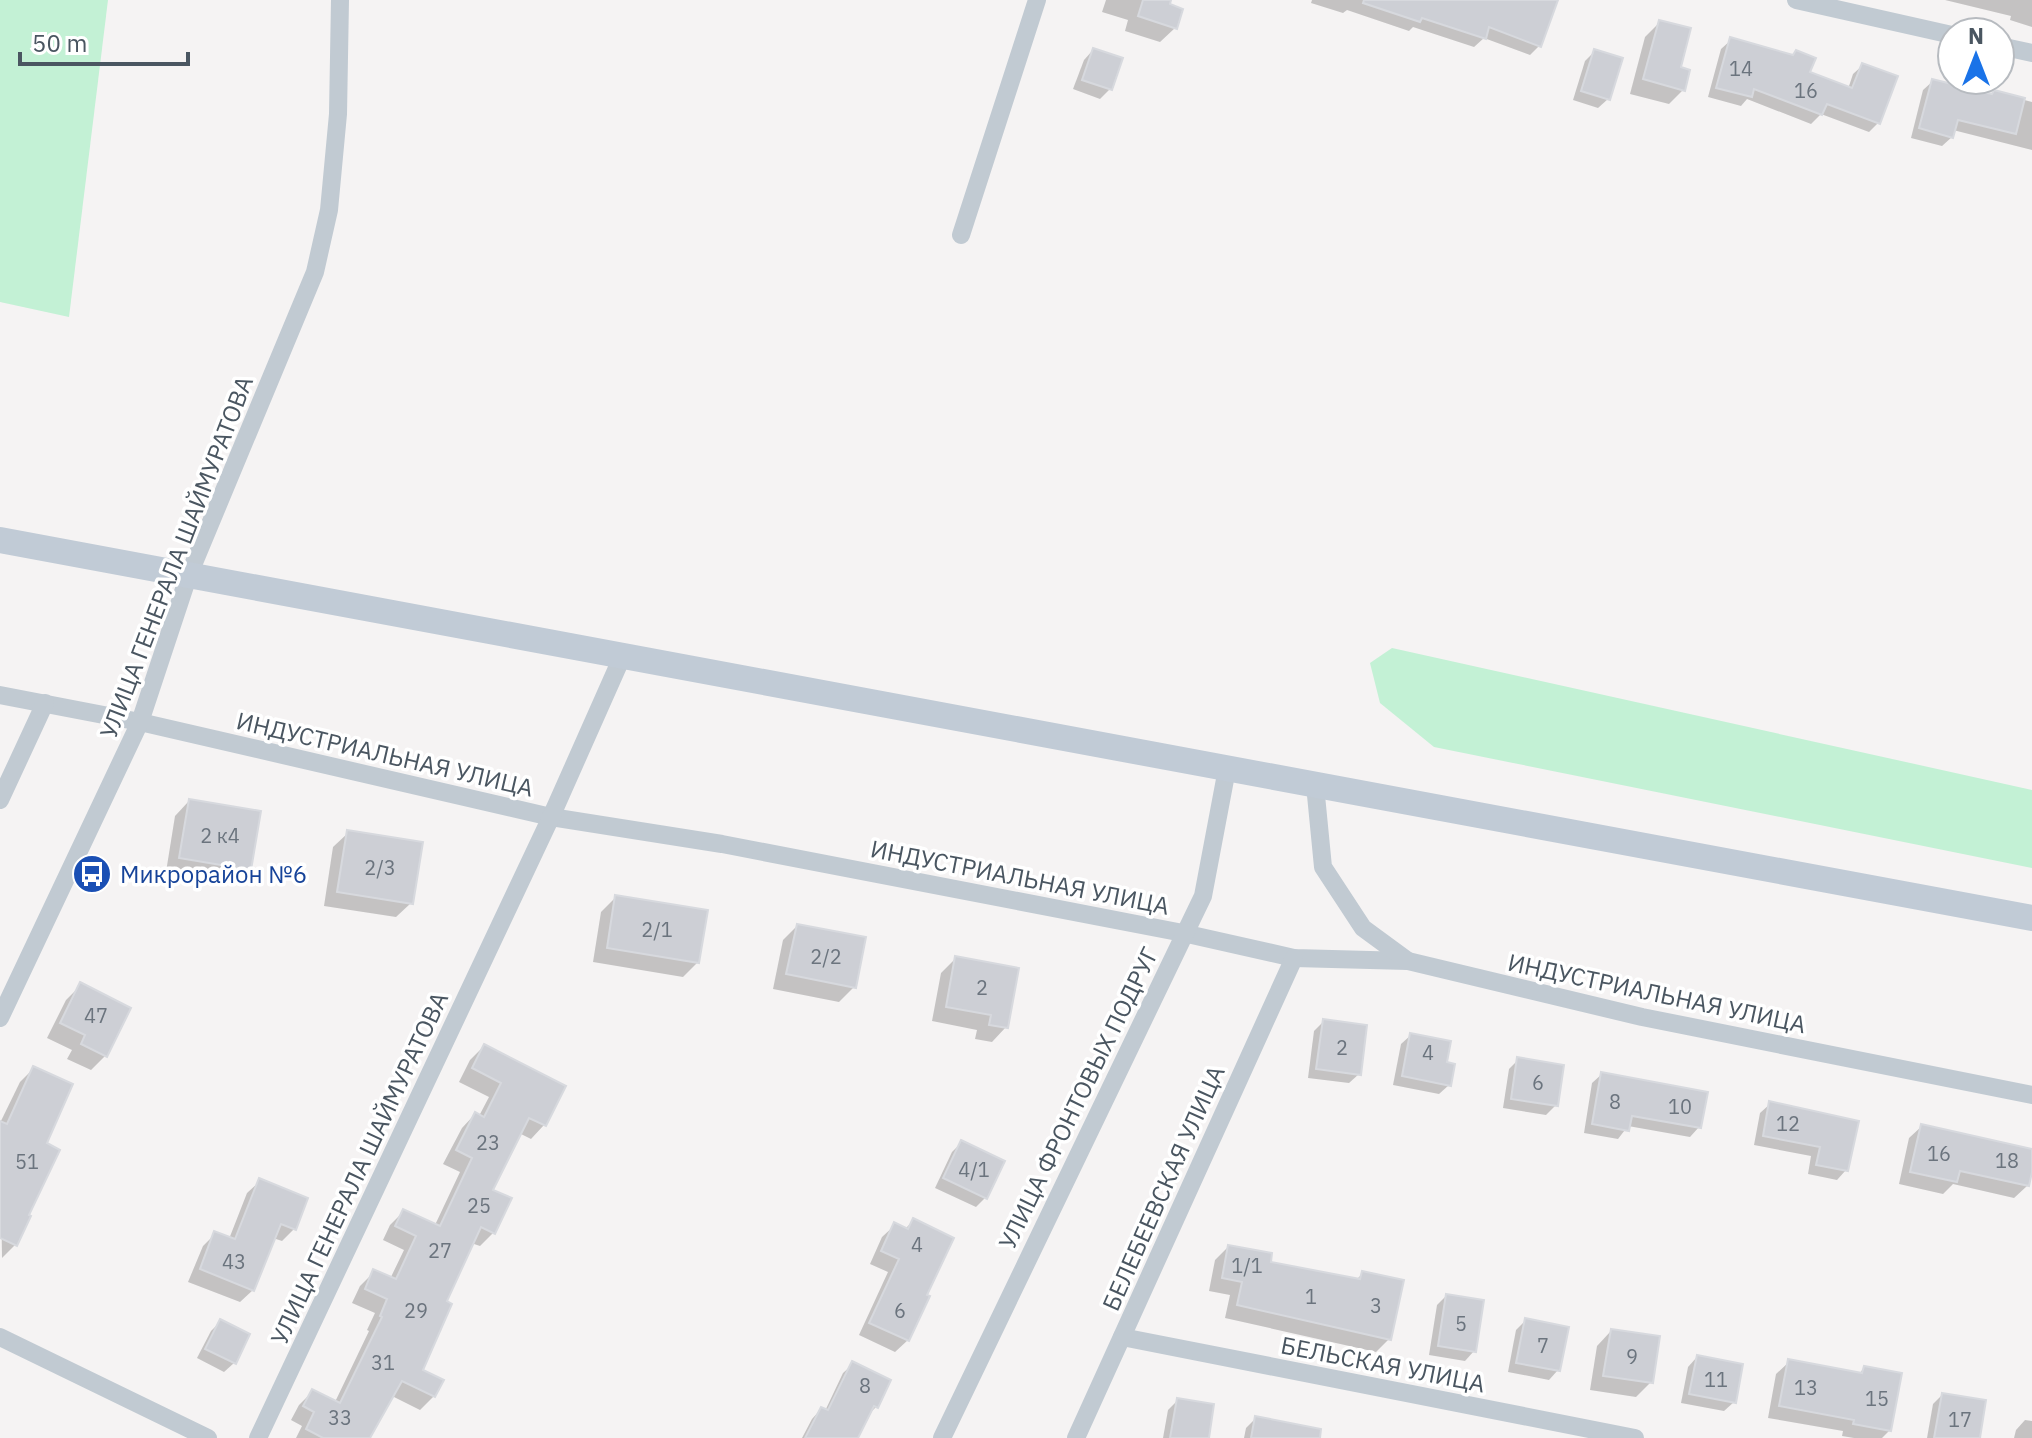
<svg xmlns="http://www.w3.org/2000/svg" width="2032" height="1438" font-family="'IBM Plex Sans',sans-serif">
  <rect width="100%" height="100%" fill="#f5f3f3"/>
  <g fill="#c3f1d5">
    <path d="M0 0H108L69 317 0 302Z"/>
    <path d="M1392 648 2032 790V868L1434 747 1380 703 1370 663Z"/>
  </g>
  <g fill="#0003">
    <path d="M1106 0H1169L1175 28 1160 42 1125 31 1128 20 1102 12Z"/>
    <path d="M1312 0H1556L1539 46 1530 55 1484 38 1474 47 1413 27 1409 31 1347 10 1343 13 1311 3Z"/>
    <path d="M1945 0H2032V27L2010 20 2011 16Z"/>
    <path d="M1660 22 1683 90 1669 104 1630 94 1645 37Z"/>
    <path d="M1731 40 1848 89 1853 74 1863 65 1878 123 1869 132 1821 114 1811 124 1747 99 1741 106 1708 97 1721 49Z"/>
    <path d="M1093 50 1110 89 1100 99 1073 89 1084 60Z"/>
    <path d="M1595 51 1608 99 1598 108 1573 100 1585 61Z"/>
    <path d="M1933 81 1990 96 1994 92 2032 102V150L1953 130 1952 137 1942 146 1911 138 1923 90Z"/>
    <path d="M189 801 249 869 235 884 166 872 175 816Z"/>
    <path d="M348 833 411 903 396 917 324 906 333 847Z"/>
    <path d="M616 897 698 962 683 977 593 962 601 912Z"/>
    <path d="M797 926 854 987 839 1002 773 989 783 940Z"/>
    <path d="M956 958 1006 1027 992 1042 975 1039 977 1030 932 1021 941 973Z"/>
    <path d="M81 985 105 1056 91 1070 67 1059 72 1050 47 1038 66 1000Z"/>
    <path d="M1324 1021 1359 1074 1349 1083 1308 1078 1314 1031Z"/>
    <path d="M1411 1035 1445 1064 1449 1085 1439 1094 1393 1085 1401 1044Z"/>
    <path d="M484 1046 544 1125 531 1139 519 1133 490 1191 493 1233 480 1246 471 1243 444 1302 420 1371 434 1396 420 1410 392 1396 368 1438H296L302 1426 291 1420 299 1405 313 1391 335 1402 369 1331 367 1330 375 1313 352 1303 360 1286 374 1272 390 1279 404 1250 383 1240 390 1225 404 1211 435 1225 460 1172 443 1164 462 1128 475 1114 479 1116 489 1097 459 1082 470 1060Z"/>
    <path d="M1518 1060 1556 1105 1546 1115 1503 1108 1509 1069Z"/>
    <path d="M33 1069 44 1144 15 1245 2 1258 0 1123 20 1082Z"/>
    <path d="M1602 1074 1699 1127 1690 1137 1628 1126 1618 1139 1584 1133 1592 1083Z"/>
    <path d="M1770 1104 1856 1123 1846 1170 1837 1180 1808 1174 1811 1156 1754 1145 1760 1113Z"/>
    <path d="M1922 1126 2032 1151 2027 1186 2014 1198 1953 1184 1943 1194 1899 1184 1909 1138Z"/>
    <path d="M961 1143 985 1198 976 1207 935 1188 952 1152Z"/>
    <path d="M260 1181 294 1229 282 1241 273 1238 253 1290 240 1302 188 1282 203 1246 215 1234 229 1239 247 1193Z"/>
    <path d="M913 1221 908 1340 895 1352 859 1335 888 1272 870 1264 882 1237 895 1225 905 1229Z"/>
    <path d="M1228 1247 1268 1263 1356 1280 1363 1273 1389 1339 1376 1352 1225 1318 1230 1295 1209 1291 1215 1260Z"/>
    <path d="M1446 1296 1474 1351 1465 1361 1429 1355 1437 1305Z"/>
    <path d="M1526 1320 1558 1370 1549 1380 1508 1372 1516 1330Z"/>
    <path d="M221 1321 234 1363 224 1372 197 1358 211 1331Z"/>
    <path d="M1611 1331 1651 1382 1636 1397 1590 1390 1597 1346Z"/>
    <path d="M1697 1357 1734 1402 1724 1411 1681 1403 1688 1367Z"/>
    <path d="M1789 1362 1858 1375 1864 1368 1890 1430 1882 1438H1854L1842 1436 1843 1431 1768 1418 1776 1374Z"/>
    <path d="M853 1364 876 1407 867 1416 856 1438H802L812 1419 821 1409 825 1411 843 1373Z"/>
    <path d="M1942 1395 1978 1438H1927L1933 1404Z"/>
    <path d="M1177 1401 1207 1438H1163L1168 1410Z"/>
    <path d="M1255 1419 1288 1438H1244L1246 1428Z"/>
    <path d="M2025 1420 2032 1421V1438H2014L2016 1430Z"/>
  </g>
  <g fill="#cdcfd5" stroke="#d7d9de" stroke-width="2">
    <path d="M1143 0H1171L1170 4 1183 9 1177 29 1138 16Z"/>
    <path d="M1364 0H1558L1541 47 1489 27 1486 39 1422 18 1420 22 1363 3Z"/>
    <path d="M1659 20 1691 28 1681 67 1690 70 1685 91 1643 79Z"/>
    <path d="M1730 37 1793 55 1796 50 1816 58 1810 72 1852 88 1862 63 1898 76 1880 124 1827 104 1822 115 1754 89 1752 97 1716 88Z"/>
    <path d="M1093 48 1123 58 1112 90 1082 80Z"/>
    <path d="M1594 49 1623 58 1610 100 1581 91Z"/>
    <path d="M1932 79 1992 94 1994 90 2025 98 2016 134 1958 120 1953 138 1919 128Z"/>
    <path d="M189 799 261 811 251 870 179 858Z"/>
    <path d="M347 830 423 842 413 904 337 892Z"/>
    <path d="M615 895 708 910 699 963 607 948Z"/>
    <path d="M797 924 866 937 856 988 786 974Z"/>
    <path d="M955 956 1019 968 1008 1028 989 1025 991 1015 946 1007Z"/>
    <path d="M80 982 131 1008 107 1057 81 1044 85 1035 60 1023Z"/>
    <path d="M1323 1019 1367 1025 1361 1075 1316 1069Z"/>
    <path d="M1410 1033 1451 1041 1447 1062 1455 1064 1451 1086 1402 1076Z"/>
    <path d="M484 1044 566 1086 546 1126 529 1118 493 1190 512 1198 495 1234 481 1227 447 1301 452 1304 423 1370 444 1380 435 1397 402 1381 370 1438H323L306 1429 314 1412 303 1406 312 1389 340 1403 382 1317 380 1316 387 1299 365 1289 373 1269 396 1279 416 1236 395 1226 403 1209 440 1226 472 1158 456 1150 475 1112 484 1117 501 1083 472 1068Z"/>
    <path d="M1517 1057 1564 1065 1558 1106 1511 1099Z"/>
    <path d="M33 1066 73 1084 47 1143 60 1150 29 1215 31 1216 17 1246 0 1238V1121L7 1124Z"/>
    <path d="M1601 1072 1708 1092 1701 1128 1632 1116 1629 1131 1592 1124Z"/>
    <path d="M1769 1101 1859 1121 1848 1171 1816 1165 1820 1147 1763 1136Z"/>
    <path d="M1921 1124 2032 1149V1172L2029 1186 1960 1171 1957 1182 1910 1172Z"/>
    <path d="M961 1140 1005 1161 987 1199 943 1178Z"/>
    <path d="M259 1178 308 1198 296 1230 281 1224 254 1291 200 1269 214 1231 235 1239Z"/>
    <path d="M913 1218 954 1238 927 1295 930 1296 909 1341 869 1323 899 1259 881 1251 894 1222 908 1229Z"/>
    <path d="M1228 1245 1272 1253 1271 1262 1360 1279 1362 1271 1404 1280 1391 1340 1237 1305 1242 1282 1222 1278Z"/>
    <path d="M1446 1294 1484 1300 1476 1352 1438 1346Z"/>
    <path d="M1525 1318 1569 1327 1560 1371 1516 1363Z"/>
    <path d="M220 1319 250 1334 236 1364 205 1349Z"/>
    <path d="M1611 1329 1660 1336 1653 1383 1603 1376Z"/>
    <path d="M1697 1355 1743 1364 1736 1403 1689 1394Z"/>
    <path d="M1788 1359 1862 1373 1864 1366 1902 1373 1891 1431 1853 1424 1854 1420 1779 1406Z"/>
    <path d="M852 1361 891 1380 878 1408 874 1406 858 1438H805L821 1407 828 1410Z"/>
    <path d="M1942 1393 1986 1400 1980 1438H1934Z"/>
    <path d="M1177 1398 1214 1404 1209 1438H1170Z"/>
    <path d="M1255 1416 1321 1429 1320 1438H1251Z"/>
  </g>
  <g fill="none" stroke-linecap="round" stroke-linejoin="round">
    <g stroke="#c1cad2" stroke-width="18">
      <path d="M1796 0 1952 35"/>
      <path d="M2000 46 2032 53"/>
      <path d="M961 235 1037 0"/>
      <path d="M0 695 140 722 551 817 722 844 1183 933 1294 958 1408 961 1642 1017 2032 1095"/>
      <path d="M1315 785 1323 867 1363 928 1408 961"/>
      <path d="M0 800 45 703"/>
      <path d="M0 1018 140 722 188 577 315 272 329 210 338 114 340 0"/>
      <path d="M0 1337 208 1438"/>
      <path d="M1122 1337 1635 1438"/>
      <path d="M258 1438 551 817 622 657"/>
      <path d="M942 1438 1203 896 1227 769"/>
      <path d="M1076 1438 1294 958"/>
    </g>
    <path stroke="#c1cbd6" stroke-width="26" d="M0 540 2032 918"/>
  </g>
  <defs>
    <symbol id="bus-disc" viewBox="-11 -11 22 22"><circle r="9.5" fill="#1a4fb4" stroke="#fff"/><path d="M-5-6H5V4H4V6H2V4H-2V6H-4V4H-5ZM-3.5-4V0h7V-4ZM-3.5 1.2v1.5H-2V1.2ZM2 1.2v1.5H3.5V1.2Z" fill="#fff"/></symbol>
  </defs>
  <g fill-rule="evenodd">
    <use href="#bus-disc" x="70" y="852" width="44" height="44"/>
  </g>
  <g text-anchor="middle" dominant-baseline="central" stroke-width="7" stroke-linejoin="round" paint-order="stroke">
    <g font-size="20" fill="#6b747e">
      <text x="1741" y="68">14</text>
      <text x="1806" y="90">16</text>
      <text x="220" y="835">2 к4</text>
      <text x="380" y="867">2/3</text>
      <text x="657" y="929">2/1</text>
      <text x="826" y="956">2/2</text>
      <text x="982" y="987">2</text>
      <text x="96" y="1015">47</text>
      <text x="1342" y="1047">2</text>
      <text x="1428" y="1052">4</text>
      <text x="1538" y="1082">6</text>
      <text x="1615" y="1101">8</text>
      <text x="1680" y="1106">10</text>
      <text x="1788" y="1123">12</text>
      <text x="488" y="1142">23</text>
      <text x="1939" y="1153">16</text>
      <text x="2007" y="1160">18</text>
      <text x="27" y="1161">51</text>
      <text x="974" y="1169">4/1</text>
      <text x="479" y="1205">25</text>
      <text x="917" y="1244">4</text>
      <text x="440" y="1250">27</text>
      <text x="234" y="1261">43</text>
      <text x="1247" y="1265">1/1</text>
      <text x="1311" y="1296">1</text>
      <text x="1376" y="1305">3</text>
      <text x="416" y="1310">29</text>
      <text x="900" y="1310">6</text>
      <text x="1461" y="1323">5</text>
      <text x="1543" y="1345">7</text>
      <text x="1632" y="1356">9</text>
      <text x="383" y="1362">31</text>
      <text x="1716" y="1379">11</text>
      <text x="865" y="1385">8</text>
      <text x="1806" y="1387">13</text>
      <text x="1877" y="1398">15</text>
      <text x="340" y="1417">33</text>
      <text x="1960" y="1419">17</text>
    </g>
    <g font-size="24" fill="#4a5661" stroke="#fff">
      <text transform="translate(176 557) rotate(-69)">УЛИЦА ГЕНЕРАЛА ШАЙМУРАТОВА</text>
      <text transform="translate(385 754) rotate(13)">ИНДУСТРИАЛЬНАЯ УЛИЦА</text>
      <text transform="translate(1020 877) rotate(11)">ИНДУСТРИАЛЬНАЯ УЛИЦА</text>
      <text transform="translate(1657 993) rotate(12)">ИНДУСТРИАЛЬНАЯ УЛИЦА</text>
      <text transform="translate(1078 1098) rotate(-64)">УЛИЦА ФРОНТОВЫХ ПОДРУГ</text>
      <text transform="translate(359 1168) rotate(-65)">УЛИЦА ГЕНЕРАЛА ШАЙМУРАТОВА</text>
      <text transform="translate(1163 1188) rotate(-66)">БЕЛЕБЕЕВСКАЯ УЛИЦА</text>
      <text transform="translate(1383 1364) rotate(11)">БЕЛЬСКАЯ УЛИЦА</text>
    </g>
    <g font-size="24" fill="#164399" stroke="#fff" text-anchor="start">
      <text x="120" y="874">Микрорайон №6</text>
    </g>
  </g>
  <g transform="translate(1976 56)"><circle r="38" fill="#ffffff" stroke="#b7bbc0" stroke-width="2"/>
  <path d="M0-6L14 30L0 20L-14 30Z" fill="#1a73e8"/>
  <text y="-12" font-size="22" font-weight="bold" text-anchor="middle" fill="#4a5661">N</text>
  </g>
  <path d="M20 52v12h168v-12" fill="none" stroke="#4a5661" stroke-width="4"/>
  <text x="32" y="52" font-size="24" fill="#4a5661" stroke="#ffffff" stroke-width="6" paint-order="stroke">50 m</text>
</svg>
